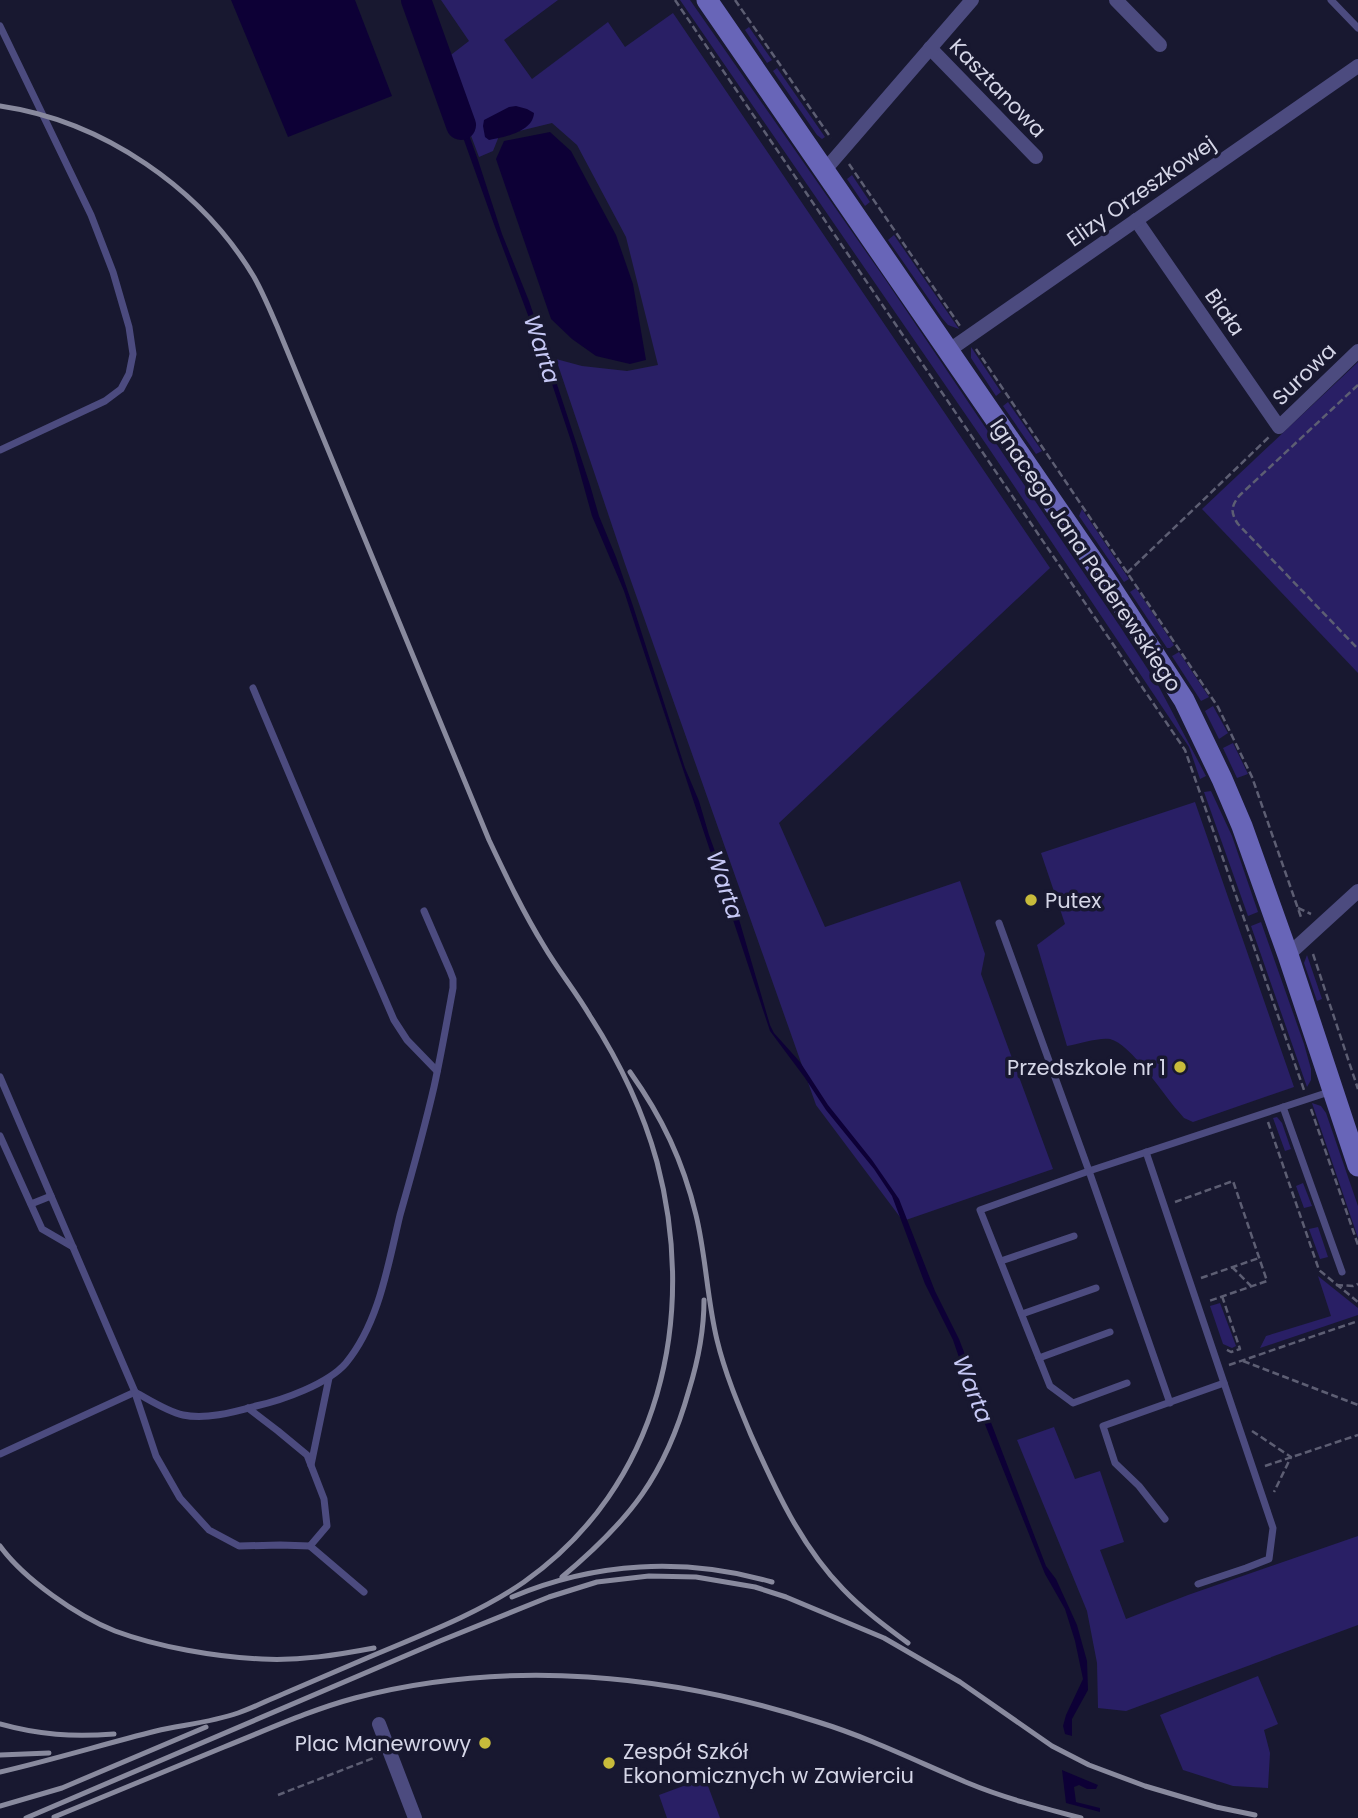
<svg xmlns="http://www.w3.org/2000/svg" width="1358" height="1818" font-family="Poppins,sans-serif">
  <rect width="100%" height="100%" fill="#181830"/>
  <g fill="#291f65">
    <path d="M441 0H558L504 40 532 79 608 22 625 47 673 13 1050 568 779 823 825 927 960 881 985 954 981 974 1053 1169 903 1221 816 1105 625 564 556 359 582 366 627 371 658 365 626 237 577 145 552 123 499 136 493 151 479 157 443 61 469 41Z"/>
    <path d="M680 0H690L885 279 1121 628 1158 685 1206 776 1200 779 1189 747 990 450Z"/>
    <path d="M749 27 772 60 767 63 745 30Z"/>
    <path d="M777 68 825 137 822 139 817 135 773 71Z"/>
    <path d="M852 175 870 202 865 206 847 179Z"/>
    <path d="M894 235 959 329 948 325 942 318 888 240Z"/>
    <path d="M971 347 1001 392 996 396 971 358Z"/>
    <path d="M1358 362V673L1202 509Z"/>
    <path d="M1008 402 1042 451 1036 454 1003 406Z"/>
    <path d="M1082 509 1129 579 1124 582 1079 516Z"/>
    <path d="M1136 588 1174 645 1170 648H1167L1130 592Z"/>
    <path d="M1179 652 1209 697 1201 701 1172 656Z"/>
    <path d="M1213 706 1228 733 1219 739 1205 711Z"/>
    <path d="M1233 743 1248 774 1237 778 1223 748Z"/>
    <path d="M1211 791 1232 836 1258 912 1248 916 1204 792Z"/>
    <path d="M1195 802 1294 1087 1193 1122 1184 1118 1178 1111C1163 1094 1131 1044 1110 1039 1100 1037 1078 1044 1067 1046L1037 945 1065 924 1041 853Z"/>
    <path d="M1261 922 1304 1044 1311 1069V1080L1307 1087 1251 926Z"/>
    <path d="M1307 955 1322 999 1317 1001 1304 963Z"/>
    <path d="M1312 1103 1321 1106 1326 1113 1358 1206V1238Z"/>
    <path d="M1277 1117 1282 1123 1291 1149 1285 1151 1273 1118Z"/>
    <path d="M1303 1183 1312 1206 1304 1208 1296 1186Z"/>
    <path d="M1318 1227 1328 1257 1320 1259 1309 1229Z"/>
    <path d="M1318 1276 1358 1308V1315L1260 1348 1266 1336 1331 1316Z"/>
    <path d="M1220 1303 1236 1346 1232 1348 1223 1344 1210 1306Z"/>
    <path d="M1054 1427 1075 1479 1100 1471 1124 1542 1100 1550 1126 1619 1188 1595 1358 1536V1625L1126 1711 1098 1708 1097 1663 1087 1611 1017 1440Z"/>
    <path d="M1258 1676 1278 1724 1264 1730 1270 1753 1268 1788 1233 1786 1183 1770 1160 1715Z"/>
    <path d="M705 1778 720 1818H667L659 1795Z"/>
  </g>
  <g fill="#0d0036">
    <path d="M231 0H355L392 96 288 137Z"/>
    <path d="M414 0H418L445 76 442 77Z"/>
    <path d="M451 85 478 160 502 234 529 301 550 363 590 485 599 516 616 557 633 606 685 768 699 801 709 835 736 909 770 1025 774 1033 800 1062 828 1105 872 1160 899 1199 935 1291 959 1339 1046 1566 1056 1579 1077 1625 1087 1661 1088 1690 1072 1719V1736L1065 1734 1063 1726 1066 1715 1083 1679 1075 1641 1065 1609 1045 1574 964 1372 953 1340 925 1284 892 1196 874 1169 826 1110 805 1078 770 1031 636 628 624 591 592 516 572 444 538 342 495 227 445 87Z"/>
    <path d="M516 106 527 109 534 113C533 132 504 137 489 140L485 137 483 126 484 120 509 107Z"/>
    <path d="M550 132 571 151 616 235 633 284 646 360 630 364 596 356 572 339 551 319 496 159 504 141Z"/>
    <path d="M1062 1770 1098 1785 1096 1789H1087L1079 1785 1074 1787 1076 1802 1100 1808V1812L1066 1803Z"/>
  </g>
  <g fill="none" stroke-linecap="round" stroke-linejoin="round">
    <path stroke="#0d0036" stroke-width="30" d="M416 0 461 125"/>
    <g stroke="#5d5e73" stroke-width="2.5" stroke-dasharray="7 3.5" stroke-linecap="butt">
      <path d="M675 0 1185 750 1304 1090"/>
      <path d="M735 0 831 138"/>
      <path d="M849 164 960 326"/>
      <path d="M976 349 1218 707 1252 777 1302 920"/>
      <path d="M1358 385 1240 495C1231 506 1230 512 1238 524L1358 649"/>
      <path d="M1127 573 1269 437"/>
      <path d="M1298 908 1311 914"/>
      <path d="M1313 954 1358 1089"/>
      <path d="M1311 1109 1358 1245"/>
      <path d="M1268 1122 1319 1270 1358 1302"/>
      <path d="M1175 1202 1233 1181 1267 1281 1209 1301"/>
      <path d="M1232 1267 1251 1286"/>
      <path d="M1201 1278 1259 1258"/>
      <path d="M1336 1285 1353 1286 1358 1284"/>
      <path d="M1222 1296 1240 1349 1231 1352 1225 1349"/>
      <path d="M1243 1361 1358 1405"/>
      <path d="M1229 1365 1358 1321"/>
      <path d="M1252 1431 1291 1457 1274 1492"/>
      <path d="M1265 1466 1358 1435"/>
      <path d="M278 1795 376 1757"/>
    </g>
    <g stroke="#4c4b7f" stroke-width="7">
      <path d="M1331 0 1358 28"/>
      <path d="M0 26 91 215 113 272 129 327 133 354 129 374 121 389 105 401 0 450"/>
      <path d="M253 688 347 911 394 1020 407 1040 437 1071"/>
      <path d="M999 923 1089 1171 1170 1403"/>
      <path d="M0 1077 135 1392 0 1454"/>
      <path d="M1283 1107 1342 1272"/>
      <path d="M0 1136 42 1229 73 1247"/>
      <path d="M1146 1152 1273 1528 1269 1559 1246 1568 1198 1584"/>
      <path d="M31 1204 51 1196"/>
      <path d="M1001 1261 1074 1236"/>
      <path d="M1022 1314 1096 1288"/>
      <path d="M1039 1358 1110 1332"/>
      <path d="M1127 1383 1073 1403 1050 1386 980 1210 1089 1171 1332 1091"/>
      <path d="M135 1392C150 1400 166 1411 183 1415 206 1420 234 1412 256 1406 283 1400 328 1384 346 1363 379 1323 388 1265 400 1215 412 1173 424 1130 434 1087 441 1055 447 1021 453 988V979L450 971 424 911"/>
      <path d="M135 1393 156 1456 180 1498 209 1530 239 1546 280 1545 310 1546 327 1526 324 1499 307 1455 278 1431 248 1408"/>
      <path d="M311 1465 329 1378"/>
      <path d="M1165 1519 1139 1486 1115 1463 1103 1426 1224 1383"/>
      <path d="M310 1546 364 1592"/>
    </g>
    <g stroke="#4c4b7f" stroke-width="14">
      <path d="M1116 0 1160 45"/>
      <path d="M930 48 1036 157"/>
      <path d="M824 171 972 0"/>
      <path d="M1136 220 1279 427 1358 351"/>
      <path d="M948 351 1358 66"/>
      <path d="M1288 955 1358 891"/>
      <path d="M379 1724 415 1818"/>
    </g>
    <path stroke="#6865b8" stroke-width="21" d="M707 0 1104 577 1184 700 1222 779 1242 826 1288 955 1358 1166"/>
    <g stroke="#898a9e" stroke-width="5">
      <path d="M0 106C103 121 201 188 254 277 263 293 270 310 277 326L489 840C506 876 523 912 544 946 558 970 576 992 590 1016 619 1061 643 1111 657 1162 698 1318 660 1486 524 1582 476 1615 421 1635 367 1658 339 1670 311 1682 283 1694 268 1700 253 1708 238 1713 212 1722 183 1725 156 1731 104 1744 52 1760 0 1772"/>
      <path d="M630 1072C662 1117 683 1161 696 1215 706 1256 707 1299 717 1340 725 1373 738 1404 751 1435 775 1489 801 1546 843 1589 862 1609 885 1626 908 1643"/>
      <path d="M0 1546C24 1579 77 1616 115 1631 158 1647 216 1657 262 1659 300 1661 337 1655 374 1648"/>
      <path d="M562 1577C630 1520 665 1476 689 1390 698 1361 704 1330 704 1300"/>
      <path d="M512 1597C595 1562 684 1557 772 1582"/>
      <path d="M0 1724C39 1735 73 1737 114 1734"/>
      <path d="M0 1755 49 1753"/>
      <path d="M0 1806 62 1788 206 1727"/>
      <path d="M54 1817C111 1793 167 1771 224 1747 267 1730 310 1710 355 1698 508 1658 669 1674 818 1722 870 1738 918 1762 968 1783 1004 1798 1043 1808 1081 1818"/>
      <path d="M26 1818 440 1641 549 1597 597 1582 649 1576 696 1577 755 1587 786 1597 884 1638 960 1682 1052 1746 1089 1765 1145 1786 1216 1807 1255 1815"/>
    </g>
  </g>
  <g fill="#c8bb3b" stroke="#181830" stroke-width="2.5">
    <circle cx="1031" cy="900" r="7"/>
    <circle cx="1180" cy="1067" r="7"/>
    <circle cx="485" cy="1743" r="7"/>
    <circle cx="609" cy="1763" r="7"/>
  </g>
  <g text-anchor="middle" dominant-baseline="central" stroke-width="7" stroke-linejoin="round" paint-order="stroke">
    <g font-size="21" fill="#d5d6e7" stroke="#181830">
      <text transform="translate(998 88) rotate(46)">Kasztanowa</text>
      <text transform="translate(1141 191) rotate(-35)">Elizy Orzeszkowej</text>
      <text transform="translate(1225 312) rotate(55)">Biała</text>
      <text transform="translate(1304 374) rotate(-44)">Surowa</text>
      <text transform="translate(1086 555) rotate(56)">Ignacego Jana Paderewskiego</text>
    </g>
    <g font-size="21" fill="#d5d6e7" stroke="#181830" text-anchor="start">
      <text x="1045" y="900">Putex</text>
      <text x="1166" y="1067" text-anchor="end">Przedszkole nr 1</text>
      <text x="471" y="1743" text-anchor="end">Plac Manewrowy</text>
      <text x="623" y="1751">Zespół Szkół<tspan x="623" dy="24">Ekonomicznych w Zawierciu</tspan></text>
    </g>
    <g font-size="23" font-style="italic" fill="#c6c8f5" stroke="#181830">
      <text transform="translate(542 349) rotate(72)">Warta</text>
      <text transform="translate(725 885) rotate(71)">Warta</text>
      <text transform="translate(973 1389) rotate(68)">Warta</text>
    </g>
  </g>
</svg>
